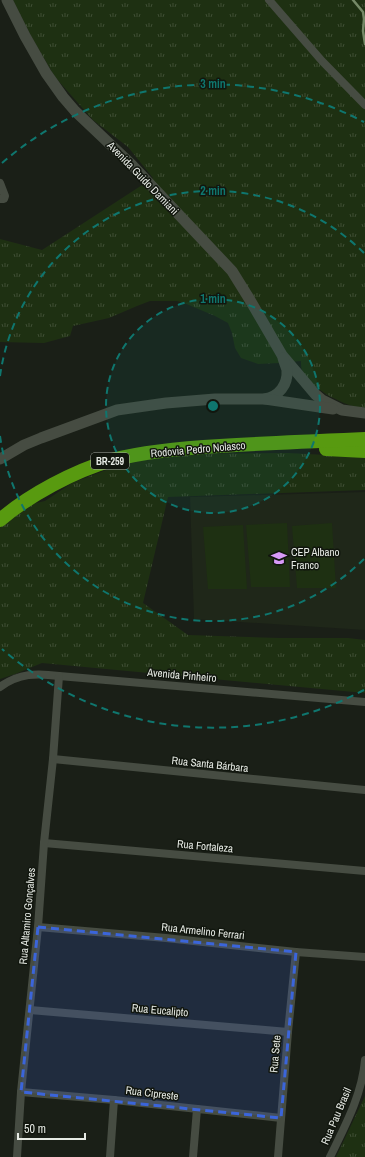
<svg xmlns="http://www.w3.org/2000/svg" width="365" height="1157" font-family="'Archivo Narrow',sans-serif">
  <defs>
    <pattern id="grass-tufts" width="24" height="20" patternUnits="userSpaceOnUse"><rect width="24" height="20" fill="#1e3012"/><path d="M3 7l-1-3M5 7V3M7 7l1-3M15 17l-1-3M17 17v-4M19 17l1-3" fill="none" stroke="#3f4e34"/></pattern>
  </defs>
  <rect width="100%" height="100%" fill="#1a1f17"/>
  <path fill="#1f2719" d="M365 492V630L194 619 190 497Z"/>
  <g fill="url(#grass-tufts)">
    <path d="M13 0H365V409C345 406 311 390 302 370 301 368 301 364 301 361L280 363 258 364 241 358 235 348 232 333 228 323 215 316 184 303 177 301H150L137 306 109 318 73 326 70 336 44 343 0 342V239L42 250 153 178 128 147 93 120 55 77 31 36Z"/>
    <path d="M288 453 365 457V490L168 497 143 603 188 635 279 638H348L365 640V693L42 663 15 674 0 679V527L32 504 45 501 72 483 114 467 154 458 190 454Z"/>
    <path d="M365 1096V1157H336Z"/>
  </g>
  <g fill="#1e3012">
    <path d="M287 523 290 587H251L246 525Z"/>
    <path d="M332 523 336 588H297L292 526Z"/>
    <path d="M243 525 247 589H208L203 527Z"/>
  </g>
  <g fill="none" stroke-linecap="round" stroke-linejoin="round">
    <path stroke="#758967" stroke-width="2.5" d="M353 0 363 12 364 19 363 31 365 44"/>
    <g stroke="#464c42" stroke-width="8">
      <path d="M269 0 322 61 365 105"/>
      <path d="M0 183 5 196 4 199H0"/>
      <path d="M0 687C19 673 37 673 59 676L365 702"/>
      <path d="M53 759 365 790"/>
      <path d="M44 843 365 871"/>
      <path d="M38 927 166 938 296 952 365 957"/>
      <path d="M30 1010 288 1032"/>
      <path d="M21 1092 114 1100 281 1118"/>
      <path d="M17 1157 21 1092 38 927 44 843 53 759 59 676"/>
      <path d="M110 1157 114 1100"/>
      <path d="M193 1157 197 1109"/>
      <path d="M278 1157 288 1032 296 952"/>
      <path d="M330 1157C345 1126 362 1095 365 1060"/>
    </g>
    <g stroke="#464c42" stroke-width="11">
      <path d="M7 0 25 36 46 73 63 97 75 111 132 165 232 271 250 300 282 355 315 394 322 400 342 410 365 413"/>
      <path d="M265 399C279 396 288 385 287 370 286 366 284 362 283 358"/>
      <path d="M0 459 24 445 41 438 117 410 166 403 215 399H265L333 409"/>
    </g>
    <g stroke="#589a10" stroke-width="14">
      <path d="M326 449 365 451"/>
      <path d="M0 520C29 495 74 471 112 460 147 451 183 448 220 446 268 443 317 441 365 439"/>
    </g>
  </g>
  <path fill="#3b65da" fill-opacity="0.2" stroke="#3b65da" stroke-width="3" stroke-dasharray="8 5" stroke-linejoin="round" d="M38 927 296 952 281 1118 21 1092Z"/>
  <circle cx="213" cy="406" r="107" fill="#0f766e" fill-opacity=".12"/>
  <g fill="none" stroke="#0f766e" stroke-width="2" stroke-dasharray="7 5">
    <circle cx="213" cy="406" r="107"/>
    <path d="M364 559A215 215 0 0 1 0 436M0 376A215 215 0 0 1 364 253"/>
    <path d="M364 690A322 322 0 0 1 2 649M2 163A322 322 0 0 1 364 122"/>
  </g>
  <defs>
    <symbol id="university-bare" viewBox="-9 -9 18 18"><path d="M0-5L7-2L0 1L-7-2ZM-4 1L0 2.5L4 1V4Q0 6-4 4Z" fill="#d89af8" stroke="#11160e" stroke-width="2.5" paint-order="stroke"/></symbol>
  </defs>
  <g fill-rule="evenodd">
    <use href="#university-bare" x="268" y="547" width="22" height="22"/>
  </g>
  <g text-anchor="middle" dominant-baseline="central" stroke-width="3" stroke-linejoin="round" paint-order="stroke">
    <rect fill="#11160e" stroke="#a6aaa4" stroke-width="1" x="91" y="453" width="38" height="16" rx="3"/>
    <g font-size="10" font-weight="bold" fill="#e6eae4">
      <text x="110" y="461">BR-259</text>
    </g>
    <g font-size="11" fill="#e6eae4" stroke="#11160e">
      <text transform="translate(143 178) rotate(46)">Avenida Guido Damiani</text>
      <text transform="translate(198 449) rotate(-5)">Rodovia Pedro Nolasco</text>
      <text transform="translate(182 675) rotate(5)">Avenida Pinheiro</text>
      <text transform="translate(210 764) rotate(6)">Rua Santa Bárbara</text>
      <text transform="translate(205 846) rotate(5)">Rua Fortaleza</text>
      <text transform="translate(27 916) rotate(-85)">Rua Altamiro Gonçalves</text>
      <text transform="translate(203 931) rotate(6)">Rua Armelino Ferrari</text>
      <text transform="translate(160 1010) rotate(5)">Rua Eucalipto</text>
      <text transform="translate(275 1054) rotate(-85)">Rua Sete</text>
      <text transform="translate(152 1093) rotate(7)">Rua Cipreste</text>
      <text transform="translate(336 1116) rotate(-67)">Rua Pau Brasil</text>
    </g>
    <g font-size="11" fill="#e6eae4" stroke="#11160e" text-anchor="start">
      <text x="291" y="552">CEP Albano<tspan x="291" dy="13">Franco</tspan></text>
    </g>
  </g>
  <circle cx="213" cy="406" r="6" fill="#0f766e" stroke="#11160e" stroke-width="2"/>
  <g font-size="12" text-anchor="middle" font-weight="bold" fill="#0f766e" stroke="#11160e" stroke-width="3" stroke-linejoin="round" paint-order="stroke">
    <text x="213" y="88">3 min</text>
    <text x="213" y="195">2 min</text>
    <text x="213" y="303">1 min</text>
  </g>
  <path d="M18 1133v6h67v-6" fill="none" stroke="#e6eae4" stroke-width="2"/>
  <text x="24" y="1133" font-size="12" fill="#e6eae4" stroke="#11160e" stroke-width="3" paint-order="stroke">50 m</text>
</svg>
